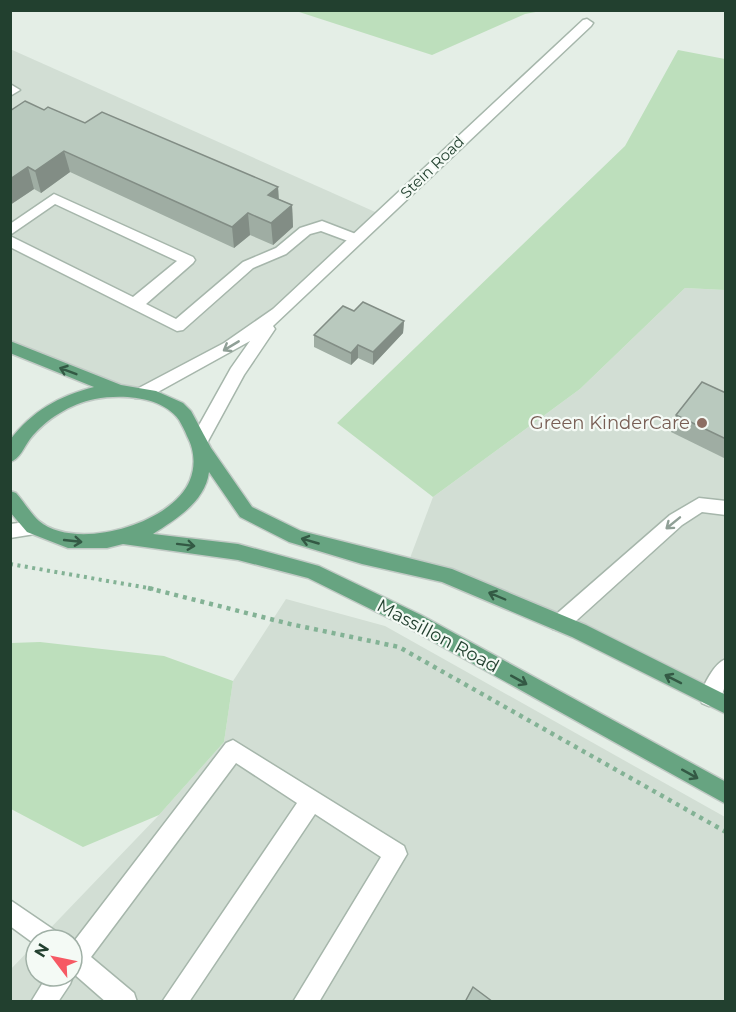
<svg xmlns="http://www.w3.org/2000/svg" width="736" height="1012" font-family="Montserrat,sans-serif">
  <rect width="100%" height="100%" fill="#e4eee6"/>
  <g fill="#d2ded4">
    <path d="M10 49 382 215 279 313 141 394 11 346Z"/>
    <path d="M685 288 725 290V705L579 631 407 566 433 497 580 389Z"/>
    <path d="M286 599 385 626 725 817V1001L11 1002 10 970 36 943V976H72V940H39L159 815 224 742 233 681Z"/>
  </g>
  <g fill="#bddfbc">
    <path d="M296 11H541L525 14 432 55Z"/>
    <path d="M678 50 725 59V290L685 288 580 389 433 497 337 423 625 146Z"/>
    <path d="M40 642 164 656 233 681 224 742 159 815 83 847 11 809V643Z"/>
  </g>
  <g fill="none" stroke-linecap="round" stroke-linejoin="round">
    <defs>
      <g id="lane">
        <path d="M10 84 20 90 10 96Z"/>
        <path d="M54 194 193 257 195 260 193 263 146 304 176 319 243 262 276 248 300 228 322 221 361 236 363 239 356 244 321 231 310 234 286 254 253 268 183 330 177 331 10 247V236L133 297 177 261 55 204 10 235V224Z"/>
        <path d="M699 498 726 501V515L702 512 682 525 567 629 560 631 553 629 550 623 553 617 670 515Z"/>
        <path d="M726 659C726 677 728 699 709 706L702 703 699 697C704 685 713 664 726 659Z"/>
        <path d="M233 740 404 846 407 854 319 1002H293L381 857 315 814 189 1002H162L297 803 236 763 91 957 134 993 137 1002H106L74 974 70 984 58 1002H31L47 976H72V944L226 743Z"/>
        <path d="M10 900 57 932 61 940H36V945L10 926Z"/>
      </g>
      <g id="street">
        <path d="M587 19 593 23 591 26 273 326 275 329 244 375 207 443 201 444 195 443 192 438 231 368 250 341 147 398H135L133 394 135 390 224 343 273 309 583 20Z"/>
        <path d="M35 521 41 523 44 528 41 533 10 538V524Z"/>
      </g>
      <path id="primary" d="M10 341 121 385 156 391 183 403 191 411 211 448 252 507 301 531 452 569 586 625 726 695V714L572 637 442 582 362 564 289 542 240 517 209 472C205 502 176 519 153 534L238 544 319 566 421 615 726 782V804L407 627 308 578 238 560 123 544 107 548H68L27 532 10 512V491L16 493C24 502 31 514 39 521 76 552 173 524 190 480 196 465 194 449 187 436 185 431 182 425 179 420 162 396 121 394 95 399 70 404 46 419 30 439 24 447 20 459 10 462V440C32 411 59 396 94 387L10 353Z"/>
    </defs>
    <use href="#lane" stroke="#a6b6ab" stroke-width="3"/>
    <use href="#street" stroke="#a6b6ab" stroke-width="3"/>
    <use href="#primary" stroke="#c1cac5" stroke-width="3"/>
    <path stroke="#83b295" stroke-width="4" stroke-dasharray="3 4.5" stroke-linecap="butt" d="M10 564 154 589"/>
    <path stroke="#83b295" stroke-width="4.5" stroke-dasharray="4 5" stroke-linecap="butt" d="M148 588 290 624 399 647 726 832"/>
    <use href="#lane" fill="#fff" fill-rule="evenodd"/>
    <use href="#street" fill="#fff" fill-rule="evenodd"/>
    <use href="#primary" fill="#67a481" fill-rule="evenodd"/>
  </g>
  <g fill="#9fada3">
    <path d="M44 110 278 187 279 199 292 205 293 227 273 245 250 235 234 248 70 172 41 193 34 189 10 205V111Z"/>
    <path d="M354 311 404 321 403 333 373 365 358 358 351 365 314 347V335Z"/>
    <path d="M726 393V459L671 432 676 415Z"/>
  </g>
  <g fill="#828d85">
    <path d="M64 151 70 172 41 193 35 171Z"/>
    <path d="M28 167 34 189 10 205V179Z"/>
    <path d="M278 187 279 209 268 195Z"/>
    <path d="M292 205 293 227 273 245 271 223Z"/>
    <path d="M248 213 250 235 234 248 232 227Z"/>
    <path d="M404 321 403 333 373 365V352Z"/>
    <path d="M358 345V358L351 365V353Z"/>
  </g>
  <g fill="#b9c9be" stroke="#828d85" stroke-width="1.5">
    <path d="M25 101 44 110 48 107 85 123 102 112 278 187 268 195 292 205 271 223 248 213 232 227 64 151 35 171 28 167 10 179V111Z"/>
    <path d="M363 302 404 321 373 352 358 345 351 353 314 335 343 306 354 311Z"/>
    <path d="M702 382 726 393V439L676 415Z"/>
    <path d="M473 987 493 1002H465Z"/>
  </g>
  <defs><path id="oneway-shaft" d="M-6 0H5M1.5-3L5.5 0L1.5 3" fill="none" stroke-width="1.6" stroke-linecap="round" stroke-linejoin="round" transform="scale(1.5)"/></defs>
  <g stroke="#90a097">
    <use href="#oneway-shaft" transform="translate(231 346) rotate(149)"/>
    <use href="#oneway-shaft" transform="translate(673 523) rotate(141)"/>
  </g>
  <g stroke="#335944">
    <use href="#oneway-shaft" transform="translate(68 371) rotate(-159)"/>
    <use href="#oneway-shaft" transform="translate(73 541) rotate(6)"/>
    <use href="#oneway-shaft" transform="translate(310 541) rotate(-164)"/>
    <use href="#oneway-shaft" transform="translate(186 545) rotate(7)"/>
    <use href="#oneway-shaft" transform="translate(497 596) rotate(-157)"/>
    <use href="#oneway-shaft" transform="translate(673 679) rotate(-153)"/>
    <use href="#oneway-shaft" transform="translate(519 680) rotate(29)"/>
    <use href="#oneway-shaft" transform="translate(690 774) rotate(29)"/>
  </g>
  <circle fill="#8d6e63" stroke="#f4faf5" stroke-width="2" cx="702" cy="423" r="6"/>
  <g text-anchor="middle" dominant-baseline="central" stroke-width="4.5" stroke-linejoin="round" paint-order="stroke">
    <g font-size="15" fill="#22402f" stroke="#f4faf5">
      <text transform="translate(432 167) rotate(-44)">Stein Road</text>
    </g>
    <g font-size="18" fill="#785e54" stroke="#f4faf5" text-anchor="end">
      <text x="690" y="423">Green KinderCare</text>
    </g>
    <g font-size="18" fill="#22402f" stroke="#f4faf5">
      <text transform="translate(438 636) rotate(28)">Massillon Road</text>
    </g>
  </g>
  <rect width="736" height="1012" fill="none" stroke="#22402f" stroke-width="24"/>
  <g transform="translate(54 958) rotate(302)"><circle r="28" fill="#f4faf5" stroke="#a0b0a6" stroke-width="1.5"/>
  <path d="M0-4.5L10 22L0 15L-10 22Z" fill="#f65964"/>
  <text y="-9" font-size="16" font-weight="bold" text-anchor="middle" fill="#22402f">N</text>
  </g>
</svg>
